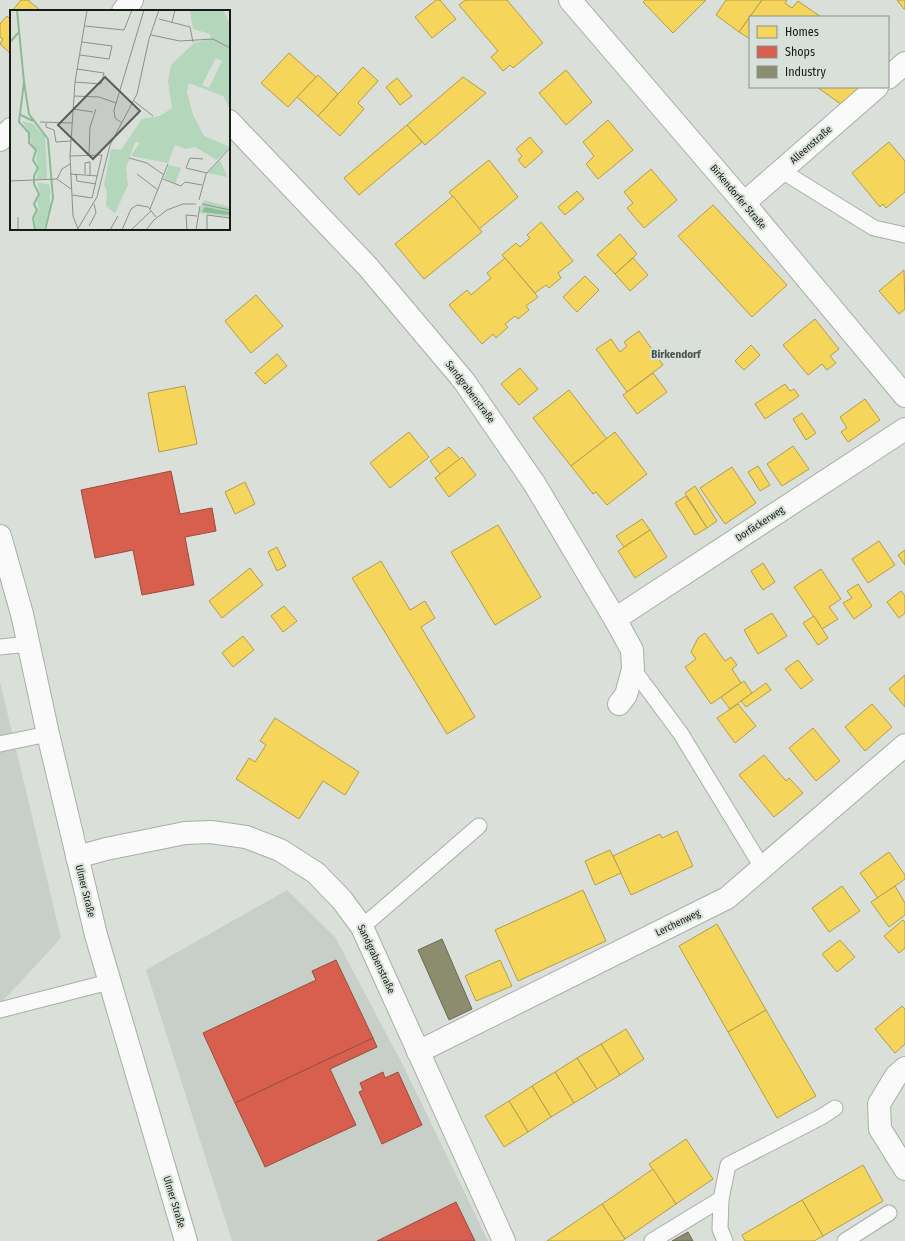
<svg xmlns="http://www.w3.org/2000/svg" width="905" height="1241" font-family="'Fira Sans Condensed',sans-serif">
  <style>
    .built { fill: #c7d0c8 }
    .homes { fill: #f6d55c; stroke: #b39d48 }
    .shops { fill: #d6604d; stroke: #9d4b3d }
    .industry { fill: #8c8c6e; stroke: #696a54 }
    .lines { fill: none; stroke-linecap: round; stroke-linejoin: round }
    .service-casing { stroke: #aaaeaa; stroke-width: 17 }
    .minor-casing { stroke: #aaaeaa; stroke-width: 24 }
    .tertiary-casing { stroke: #aaaeaa; stroke-width: 24 }
    .secondary-casing { stroke: #aaaeaa; stroke-width: 24 }
    .service { stroke: #f9faf9; stroke-width: 15 }
    .minor { stroke: #f9faf9; stroke-width: 22 }
    .tertiary { stroke: #f9faf9; stroke-width: 22 }
    .secondary { stroke: #f9faf9; stroke-width: 22 }
    .labels { text-anchor: middle; dominant-baseline: central; stroke-width: 4; stroke-linejoin: round; paint-order: stroke }
    .street-label { font-size: 10px; fill: #171b18; stroke: #d8e1d9 }
    .neighbourhood-label { font-size: 11px; font-weight: bold; fill: #4c544e; stroke: #d8e1d9 }
    .inset-river { fill: none; stroke: #8cbb96; stroke-width: 2 }
    .inset-road { fill: none; stroke: #8c918c; stroke-width: 1 }
    .view { fill: #5b605c; fill-opacity: 0.15; stroke: #5b605c; stroke-width: 2 }
    .inset-edge { fill: none; stroke: #171b18; stroke-width: 2 }
  </style>
  <rect width="100%" height="100%" fill="#dadfda"/>
  <g class="built">
    <polygon points="0,682 61,938 0,1004"/>
    <polygon points="287,890 335,937 405,1069 488,1241 232,1241 146,970"/>
  </g>
  <g class="homes">
    <polygon points="21,0 28,0 41,11 12,11"/>
    <polygon points="436,0 440,0 456,19 432,38 415,17"/>
    <polygon points="465,0 507,0 543,43 513,68 510,65 503,71 491,57 498,51 459,5"/>
    <polygon points="645,0 706,0 673,33 643,2"/>
    <polygon points="726,0 762,0 739,32 716,15"/>
    <polygon points="762,0 787,0 785,3 792,8 798,1 821,17 750,17 750,39 739,32"/>
    <polygon points="897,0 905,0 905,9 904,9"/>
    <polygon points="7,16 11,20 11,54 0,44 3,39 0,37 0,24"/>
    <polygon points="289,53 316,77 288,107 261,83"/>
    <polygon points="363,67 378,81 358,103 364,109 340,136 318,116"/>
    <polygon points="566,70 592,102 566,125 539,93"/>
    <polygon points="318,75 338,94 318,116 297,97"/>
    <polygon points="463,77 486,93 425,145 407,125"/>
    <polygon points="397,78 412,96 400,105 386,87"/>
    <polygon points="817,87 859,87 845,107"/>
    <polygon points="608,120 633,150 598,179 586,164 594,156 583,142"/>
    <polygon points="407,125 422,142 359,195 344,178"/>
    <polygon points="530,137 543,152 525,168 518,160 522,156 516,149"/>
    <polygon points="889,142 905,161 905,192 886,208 883,204 880,207 852,173"/>
    <polygon points="489,160 518,197 479,229 449,192"/>
    <polygon points="651,169 677,200 644,228 627,208 633,203 624,192"/>
    <polygon points="577,191 584,199 565,215 558,207"/>
    <polygon points="453,196 482,232 424,279 395,244"/>
    <polygon points="713,205 787,285 752,317 678,236"/>
    <polygon points="541,222 573,261 558,273 561,278 549,288 546,285 535,293 502,255 516,243 520,247 530,238 527,235"/>
    <polygon points="620,234 637,254 615,274 597,255"/>
    <polygon points="505,258 538,297 526,306 529,310 518,319 515,316 505,324 508,327 496,338 493,334 482,344 449,305 467,290 471,295 491,278 487,273"/>
    <polygon points="633,258 648,275 630,291 615,274"/>
    <polygon points="904,270 905,309 899,314 879,291"/>
    <polygon points="585,276 599,290 577,312 563,297"/>
    <polygon points="256,295 283,326 251,353 225,321"/>
    <polygon points="815,319 839,349 830,356 836,363 827,370 822,364 808,375 783,345"/>
    <polygon points="639,331 663,365 627,392 596,349 611,339 620,352 627,346 624,342"/>
    <polygon points="751,345 760,355 744,370 735,361"/>
    <polygon points="277,354 287,366 265,384 255,373"/>
    <polygon points="520,368 538,389 519,405 501,384"/>
    <polygon points="653,373 667,392 637,414 623,395"/>
    <polygon points="785,384 790,391 794,389 799,396 765,419 755,404"/>
    <polygon points="185,386 197,444 159,452 148,393"/>
    <polygon points="569,390 607,439 571,466 533,418"/>
    <polygon points="865,399 880,420 848,442 841,432 847,428 840,417"/>
    <polygon points="802,413 816,433 806,440 793,419"/>
    <polygon points="409,432 429,457 390,488 370,463"/>
    <polygon points="615,432 647,474 607,505 596,492 593,494 571,466"/>
    <polygon points="793,446 809,469 782,486 767,464"/>
    <polygon points="449,447 460,459 440,474 430,461"/>
    <polygon points="462,457 476,475 449,497 435,478"/>
    <polygon points="758,466 770,485 760,491 748,472"/>
    <polygon points="732,467 756,503 725,524 700,488"/>
    <polygon points="245,482 255,504 235,514 225,492"/>
    <polygon points="695,486 717,521 707,528 685,493"/>
    <polygon points="686,496 707,528 695,535 675,503"/>
    <polygon points="642,519 650,530 624,547 616,536"/>
    <polygon points="498,525 541,597 495,625 451,552"/>
    <polygon points="650,530 667,557 635,578 618,551"/>
    <polygon points="879,541 895,565 868,583 852,559"/>
    <polygon points="277,547 286,566 277,571 268,552"/>
    <polygon points="905,550 905,565 898,555"/>
    <polygon points="381,561 410,610 425,601 435,618 421,627 475,717 447,734 352,578"/>
    <polygon points="763,563 775,582 763,590 751,571"/>
    <polygon points="250,568 263,585 222,618 209,601"/>
    <polygon points="821,569 841,599 829,607 838,619 822,629 794,587"/>
    <polygon points="858,584 872,606 854,619 843,603 852,598 847,591"/>
    <polygon points="901,591 905,596 905,613 899,618 887,602"/>
    <polygon points="284,606 297,621 283,632 271,616"/>
    <polygon points="772,613 787,636 758,654 744,630"/>
    <polygon points="814,616 828,638 818,645 803,623"/>
    <polygon points="705,633 725,661 731,657 737,665 732,669 741,683 711,704 685,667 696,659 691,652 698,638"/>
    <polygon points="243,636 254,650 233,667 222,653"/>
    <polygon points="798,660 813,680 801,689 785,669"/>
    <polygon points="905,675 905,707 889,689"/>
    <polygon points="744,681 752,693 730,709 721,697"/>
    <polygon points="766,683 771,690 746,707 741,701"/>
    <polygon points="738,704 756,726 735,743 717,718"/>
    <polygon points="872,704 892,727 865,751 845,727"/>
    <polygon points="275,718 359,772 345,795 323,781 299,819 236,779 249,758 255,762 266,745 260,741"/>
    <polygon points="813,728 840,761 816,781 789,748"/>
    <polygon points="764,755 786,781 789,778 803,793 774,817 739,775"/>
    <polygon points="677,831 693,866 631,895 613,856 660,834 662,838"/>
    <polygon points="610,850 621,873 595,885 585,861"/>
    <polygon points="889,852 905,875 905,879 878,898 860,873"/>
    <polygon points="842,886 860,911 829,932 812,908"/>
    <polygon points="895,886 905,903 905,915 889,927 871,902"/>
    <polygon points="583,890 606,941 518,981 495,930"/>
    <polygon points="903,920 905,922 905,948 899,953 884,936"/>
    <polygon points="717,924 766,1010 728,1032 679,946"/>
    <polygon points="840,940 855,957 837,972 822,954"/>
    <polygon points="500,960 512,986 476,1001 465,976"/>
    <polygon points="902,1006 905,1009 905,1044 895,1053 875,1029"/>
    <polygon points="766,1010 816,1096 777,1118 728,1032"/>
    <polygon points="626,1029 644,1059 620,1075 601,1044"/>
    <polygon points="601,1044 620,1075 597,1089 577,1058"/>
    <polygon points="577,1058 597,1089 574,1103 555,1072"/>
    <polygon points="555,1072 574,1103 551,1117 532,1086"/>
    <polygon points="532,1086 551,1117 528,1132 509,1101"/>
    <polygon points="509,1101 528,1132 504,1147 485,1116"/>
    <polygon points="686,1139 713,1179 676,1204 649,1164"/>
    <polygon points="863,1165 883,1201 823,1236 802,1200"/>
    <polygon points="653,1169 676,1204 625,1239 602,1204"/>
    <polygon points="802,1200 823,1236 814,1241 745,1241 742,1235"/>
    <polygon points="602,1204 625,1239 622,1241 547,1241"/>
  </g>
  <g class="shops">
    <polygon points="171,471 180,514 212,508 216,531 185,537 194,585 142,595 133,550 95,558 81,490"/>
    <polygon points="336,960 373,1038 235,1103 203,1033 316,980 312,971"/>
    <polygon points="373,1038 377,1047 330,1069 356,1125 265,1167 235,1103"/>
    <polygon points="383,1072 385,1078 398,1072 422,1125 382,1144 359,1092 363,1090 360,1083"/>
    <polygon points="456,1202 475,1241 377,1241"/>
  </g>
  <g class="industry">
    <polygon points="442,939 472,1009 449,1020 418,950"/>
    <polygon points="688,1232 693,1241 672,1241"/>
  </g>
  <g class="lines">
    <g class="service-casing">
      <g id="service">
        <polyline points="782,171 874,228 905,235"/>
        <polyline points="0,647 29,644"/>
        <polyline points="633,669 681,734 762,867"/>
        <polyline points="0,744 48,734"/>
        <polyline points="362,927 479,826"/>
        <polyline points="0,1010 109,982"/>
        <polyline points="652,1241 721,1199"/>
        <polyline points="725,1241 720,1229 721,1199 728,1165 823,1116 835,1108"/>
        <polyline points="845,1241 889,1213"/>
      </g>
    </g>
    <g class="minor-casing">
      <g id="minor">
        <polyline points="123,11 132,0"/>
        <polyline points="888,78 905,63"/>
        <polyline points="229,121 368,267 464,381 534,483 615,619 632,650 633,669 626,695 619,704"/>
        <polyline points="0,140 11,129"/>
        <polyline points="744,203 877,87"/>
        <polyline points="615,619 905,429"/>
        <polyline points="77,857 106,849 185,833 211,832 246,837 280,850 316,873 342,900 362,927 504,1241"/>
        <polyline points="418,1052 727,898 905,745"/>
        <polyline points="905,1068 896,1076 879,1104 880,1129 905,1169"/>
      </g>
    </g>
    <g class="tertiary-casing">
      <polyline id="tertiary" points="570,0 744,203 905,396"/>
    </g>
    <g class="secondary-casing">
      <polyline id="secondary" points="0,536 22,614 48,734 96,935 186,1241"/>
    </g>
    <use href="#service" class="service"/>
    <use href="#minor" class="minor"/>
    <use href="#tertiary" class="tertiary"/>
    <use href="#secondary" class="secondary"/>
  </g>
  <g class="labels">
    <g class="street-label">
      <text transform="translate(811 145) rotate(-41)">Alleenstraße</text>
      <text transform="translate(738 197) rotate(50)">Birkendorfer Straße</text>
      <text transform="translate(470 392) rotate(53)">Sandgrabenstraße</text>
      <text transform="translate(760 524) rotate(-33)">Dorfäckerweg</text>
      <text transform="translate(85 891) rotate(76)">Ulmer Straße</text>
      <text transform="translate(678 923) rotate(-26)">Lerchenweg</text>
      <text transform="translate(376 959) rotate(65)">Sandgrabenstraße</text>
      <text transform="translate(174 1202) rotate(73)">Ulmer Straße</text>
    </g>
    <g class="neighbourhood-label">
      <text x="676" y="354">Birkendorf</text>
    </g>
  </g>
  <g transform="translate(10 10)">
    <rect width="220" height="220" fill="#dadfda"/>
    <path d="M180,0H213L220,14V99L213,86L179,73L177,82L183,105L194,126L220,137L207,150L185,137L176,139L165,135L158,153L121,146L130,132H125L116,158L118,175L105,203L96,196L97,181L94,174L101,139L111,140L132,109L150,106L162,98L158,71L161,55L184,33L201,29L200,24L183,19ZM206,48L212,51L199,78L192,75ZM12,111L23,114L35,126L37,169H26L29,158L26,149L27,140L21,133L20,123ZM210,150L216,164L217,167L198,163ZM159,155L171,158L165,174L154,168ZM27,173L39,174L40,178V197L33,220H26L25,207L29,200L27,191L30,183ZM194,190L220,197V207L189,203Z" fill="#b4d6ba" fill-rule="evenodd"/>
    <path d="M195,197L220,202V205L192,202Z" fill="#8cbb96"/>
    <path class="inset-river" d="M7,0L14,72L9,112L19,123V133L26,140L23,150L28,158L24,166V174L29,184L24,194L27,200L23,208L25,220M0,32L9,22M14,72L19,104L38,129L43,188L35,220M9,104L23,111"/>
    <path class="inset-road" d="M149,9L180,17L183,32M162,12L165,0M75,16L114,20L122,0M141,25L170,31L203,29L220,38M70,45L99,49L102,36L72,32M65,72L91,74L94,63L67,59M64,86L89,87L106,93M124,91L143,106M63,99L83,102M30,112L62,113M36,113V117L44,120L46,132L61,131M112,113L105,108L104,100L134,0M79,144L80,117L86,99M60,146L92,145L82,188L62,185M119,148L137,153L154,165M193,149L180,148L176,158L197,163M60,164L88,166M66,164L67,171L86,174M75,164V153L80,152V165M127,164L148,180M47,169L52,159L60,154M47,169L61,179M153,169L171,176L175,172L192,175M0,171L47,169M189,190L196,164L220,138M192,194L220,200M140,199L158,154M8,207V220M79,216L86,203L84,194M68,219L63,206L60,146L65,72L77,0M67,220L87,187L100,135L127,84L139,29L149,0M100,220L108,206M112,220L121,199L127,195L138,197L146,207M121,220L141,201M136,220L144,210L157,200L173,194H186M177,220L176,205L187,206M186,220L190,196M197,220V205L220,208"/>
    <path class="view" d="M95,67L130,101L83,149L48,115Z"/>
    <rect width="220" height="220" class="inset-edge"/>
  </g>
  <rect x="749" y="16" width="140" height="72" fill="#d8e1d9" stroke="#8b928c"/>
  <rect x="757" y="26" width="20" height="12" fill="#f6d55c" stroke="#8b928c"/>
  <text x="785" y="36" font-size="12" fill="#171b18">Homes</text>
  <rect x="757" y="46" width="20" height="12" fill="#d6604d" stroke="#8b928c"/>
  <text x="785" y="56" font-size="12" fill="#171b18">Shops</text>
  <rect x="757" y="66" width="20" height="12" fill="#8c8c6e" stroke="#8b928c"/>
  <text x="785" y="76" font-size="12" fill="#171b18">Industry</text>
</svg>
